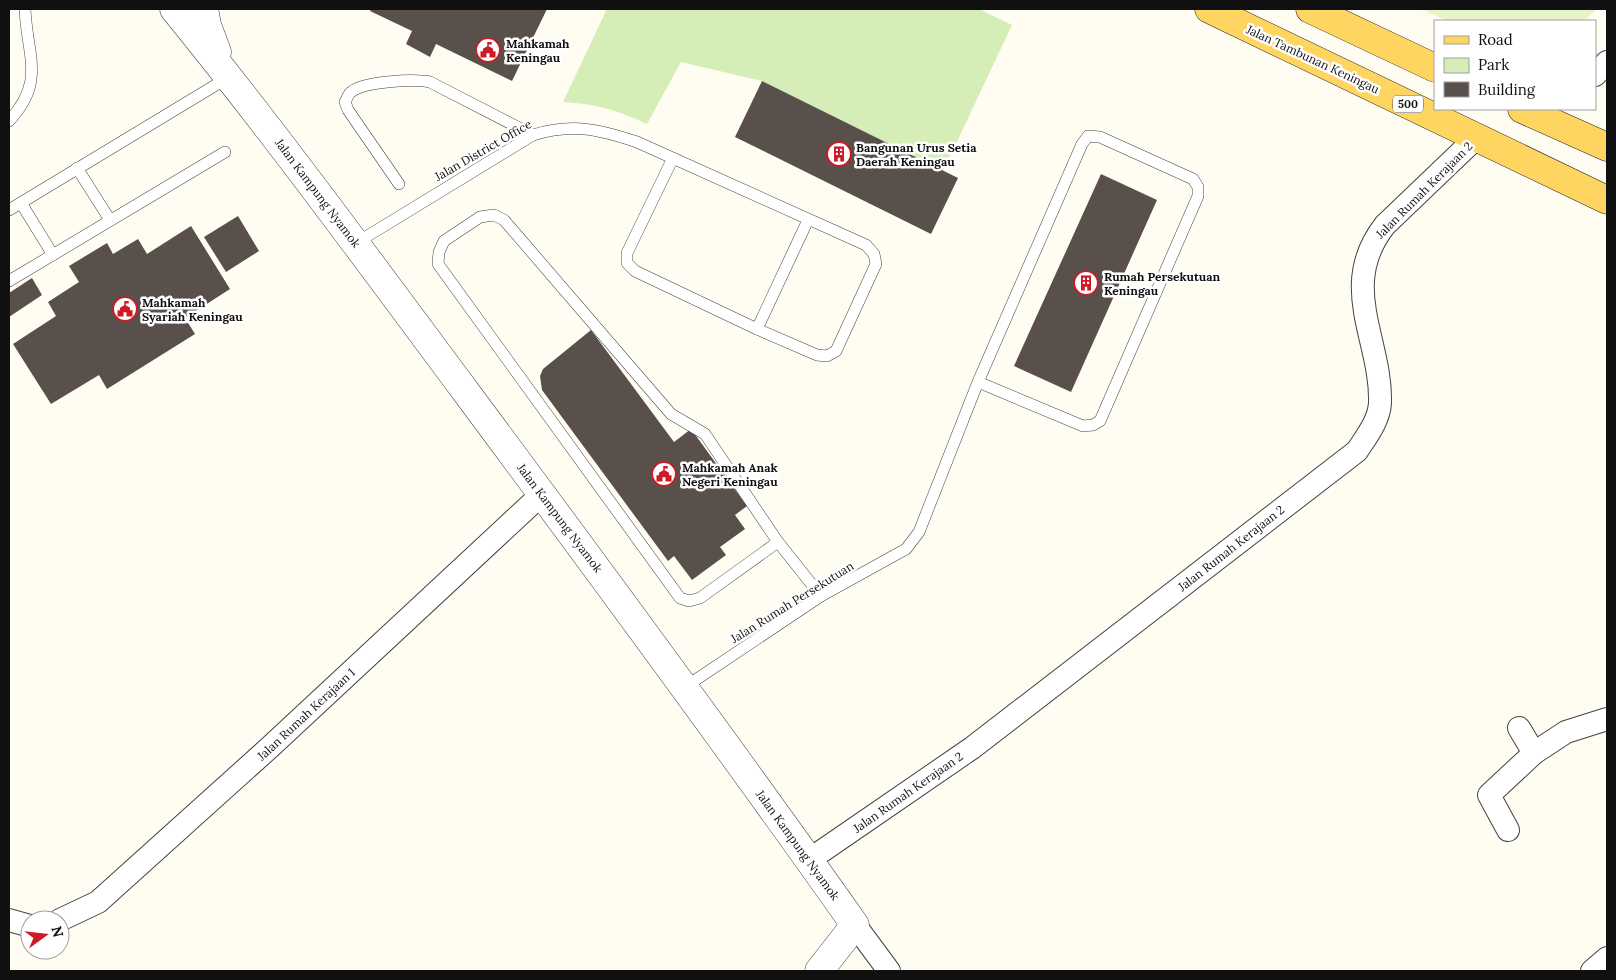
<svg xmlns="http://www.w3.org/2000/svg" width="1616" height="980" font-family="Lora,serif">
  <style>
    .green { fill: #d5eeb7 }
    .pitch { fill: #e7f4ca }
    .building { fill: #59504b }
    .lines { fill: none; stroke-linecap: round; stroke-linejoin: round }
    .service-casing { stroke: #434343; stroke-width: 12 }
    .minor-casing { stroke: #434343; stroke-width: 24 }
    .tertiary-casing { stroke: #434343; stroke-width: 29 }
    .primary-casing { stroke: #212121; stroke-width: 29 }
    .service { stroke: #fff; stroke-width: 11 }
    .minor { stroke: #fff; stroke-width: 22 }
    .tertiary { stroke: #fff; stroke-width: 28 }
    .primary { stroke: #ffd562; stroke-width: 28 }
    .labels { text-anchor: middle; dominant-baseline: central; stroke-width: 5; stroke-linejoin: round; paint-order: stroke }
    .shield { fill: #fff; stroke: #585858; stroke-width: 1 }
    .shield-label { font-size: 11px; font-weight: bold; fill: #101010 }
    .poi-label { font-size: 12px; font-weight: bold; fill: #101010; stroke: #fff; text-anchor: start }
    .street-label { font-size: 12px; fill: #101010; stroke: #fff }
  </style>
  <rect width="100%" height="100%" fill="#fffcf2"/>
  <path class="green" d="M601,9H979L1012,25L943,171L762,81L681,62L647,124C617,110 596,104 563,102L606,11Z"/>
  <polygon class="pitch" points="1421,9 1597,9 1584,21 1447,21"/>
  <g class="building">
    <polygon points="371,9 547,9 512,81 436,44 430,57 406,44 412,31 370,11"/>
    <polygon points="762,81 958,178 931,234 735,137"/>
    <polygon points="1101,174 1157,200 1071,392 1014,366"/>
    <polygon points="238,216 259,251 226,272 204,237"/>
    <polygon points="191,226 230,289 185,318 195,334 107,389 99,375 51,404 13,344 56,316 48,302 79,282 69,266 107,243 113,254 138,239 147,254"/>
    <polygon points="32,278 42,295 9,317 9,293"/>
    <polygon points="591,330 674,442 691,429 747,506 735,515 745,529 720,547 726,555 692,580 674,556 668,561 542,390 540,376 543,369"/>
  </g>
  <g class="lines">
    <g class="service-casing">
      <g id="service">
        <path d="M9,121C46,81 27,57 25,9"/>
        <polyline points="77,168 110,220"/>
        <path d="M399,184L348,110L345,102C347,99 348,94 351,92C365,81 414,79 430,82L533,135"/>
        <polyline points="21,203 53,255"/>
        <polyline points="9,210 229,77"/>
        <path d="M356,243L533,135C572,123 598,129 637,142L866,245L874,254L876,264L836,351L827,356L817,355L757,329L635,271L627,263V253L673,158"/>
        <polyline points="9,281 225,152"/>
        <polyline points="757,329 808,220"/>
        <polyline points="778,542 700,598 689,601 680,598 438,264 439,252 444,241 480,217 494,215 504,220 671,414 705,434 778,542 821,596"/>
        <polyline points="685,687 821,596 906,549 919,532 978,382 1082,144 1088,136 1100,137 1193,179 1198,187 1198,196 1100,421 1093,425 1083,426 978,382"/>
      </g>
    </g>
    <g class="minor-casing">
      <g id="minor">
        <polyline points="1595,75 1607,62"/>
        <polyline points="1519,728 1534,753 1566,732 1607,719"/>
        <polyline points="1508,830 1489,795 1534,753"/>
        <path d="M809,860L972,748L1357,451C1366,437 1379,421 1380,403C1382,340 1337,286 1385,225L1477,137"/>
        <polyline points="9,920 30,926"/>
        <polyline points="60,920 98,902 269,748 542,494"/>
        <polyline points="855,925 889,971"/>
        <polyline points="1592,971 1607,958"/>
      </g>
    </g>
    <g class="tertiary-casing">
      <g id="tertiary">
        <path d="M174,9C275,133 370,263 466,392C597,568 728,745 855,925L819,971"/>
        <polyline points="204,9 207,25 217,52"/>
      </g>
    </g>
    <g class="primary-casing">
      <g id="primary">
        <polyline points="1209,9 1607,200"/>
        <polyline points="1310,9 1435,68"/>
        <polyline points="1522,109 1607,147"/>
      </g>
    </g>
    <use href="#service" class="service"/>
    <use href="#minor" class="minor"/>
    <use href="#tertiary" class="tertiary"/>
    <use href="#primary" class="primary"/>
  </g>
  <defs>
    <g id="civic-ring" transform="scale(1.25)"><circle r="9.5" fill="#fff" stroke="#ce1926" stroke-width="1.5"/><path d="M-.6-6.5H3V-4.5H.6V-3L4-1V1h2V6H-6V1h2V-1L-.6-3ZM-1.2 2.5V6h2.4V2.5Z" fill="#ce1926"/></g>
    <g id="building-ring" transform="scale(1.25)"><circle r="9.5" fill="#fff" stroke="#ce1926" stroke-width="1.5"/><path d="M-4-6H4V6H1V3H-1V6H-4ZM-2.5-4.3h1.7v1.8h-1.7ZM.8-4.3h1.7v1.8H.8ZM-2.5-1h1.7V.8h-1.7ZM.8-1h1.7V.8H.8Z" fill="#ce1926"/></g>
  </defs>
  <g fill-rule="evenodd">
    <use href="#civic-ring" x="488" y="50"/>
    <use href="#building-ring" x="839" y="154"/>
    <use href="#building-ring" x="1086" y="283"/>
    <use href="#civic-ring" x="125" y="309"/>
    <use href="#civic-ring" x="664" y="474"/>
  </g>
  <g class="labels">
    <rect class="shield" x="1393" y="95.5" width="30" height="17" rx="4"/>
    <g class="shield-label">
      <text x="1408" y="104">500</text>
    </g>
    <g class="poi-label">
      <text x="506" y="43">Mahkamah<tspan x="506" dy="14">Keningau</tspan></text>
      <text x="856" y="147">Bangunan Urus Setia<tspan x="856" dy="14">Daerah Keningau</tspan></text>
      <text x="1104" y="276">Rumah Persekutuan<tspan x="1104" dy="14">Keningau</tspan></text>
      <text x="142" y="302">Mahkamah<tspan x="142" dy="14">Syariah Keningau</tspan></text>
      <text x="682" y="467">Mahkamah Anak<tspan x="682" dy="14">Negeri Keningau</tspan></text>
    </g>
    <g class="street-label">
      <text transform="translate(1313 59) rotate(25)">Jalan Tambunan Keningau</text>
      <text transform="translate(483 150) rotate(-30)">Jalan District Office</text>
      <text transform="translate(1424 190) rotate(-45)">Jalan Rumah Kerajaan 2</text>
      <text transform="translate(318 193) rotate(53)">Jalan Kampung Nyamok</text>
      <text transform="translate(560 518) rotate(53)">Jalan Kampung Nyamok</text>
      <text transform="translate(1231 548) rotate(-38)">Jalan Rumah Kerajaan 2</text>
      <text transform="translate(792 602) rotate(-32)">Jalan Rumah Persekutuan</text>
      <text transform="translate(306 714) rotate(-43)">Jalan Rumah Kerajaan 1</text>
      <text transform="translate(908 792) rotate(-35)">Jalan Rumah Kerajaan 2</text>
      <text transform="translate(798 845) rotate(54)">Jalan Kampung Nyamok</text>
    </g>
  </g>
  <rect width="1616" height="980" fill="none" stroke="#101010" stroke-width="20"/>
  <rect x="1434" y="20" width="162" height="90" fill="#ffffff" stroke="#9f9f9f"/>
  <rect x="1444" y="36" width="25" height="8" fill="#ffd562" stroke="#9f9f9f"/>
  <text x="1478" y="45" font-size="15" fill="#101010">Road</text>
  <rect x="1444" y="58" width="25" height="15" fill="#d5eeb7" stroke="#9f9f9f"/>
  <text x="1478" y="70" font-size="15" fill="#101010">Park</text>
  <rect x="1444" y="82" width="25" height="15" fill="#59504b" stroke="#9f9f9f"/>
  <text x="1478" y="95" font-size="15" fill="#101010">Building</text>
  <g transform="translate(45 935) rotate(75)"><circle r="24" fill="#ffffff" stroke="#9f9f9f"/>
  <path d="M0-4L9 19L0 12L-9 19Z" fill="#ce1926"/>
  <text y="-8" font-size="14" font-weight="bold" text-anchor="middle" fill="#101010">N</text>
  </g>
</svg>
